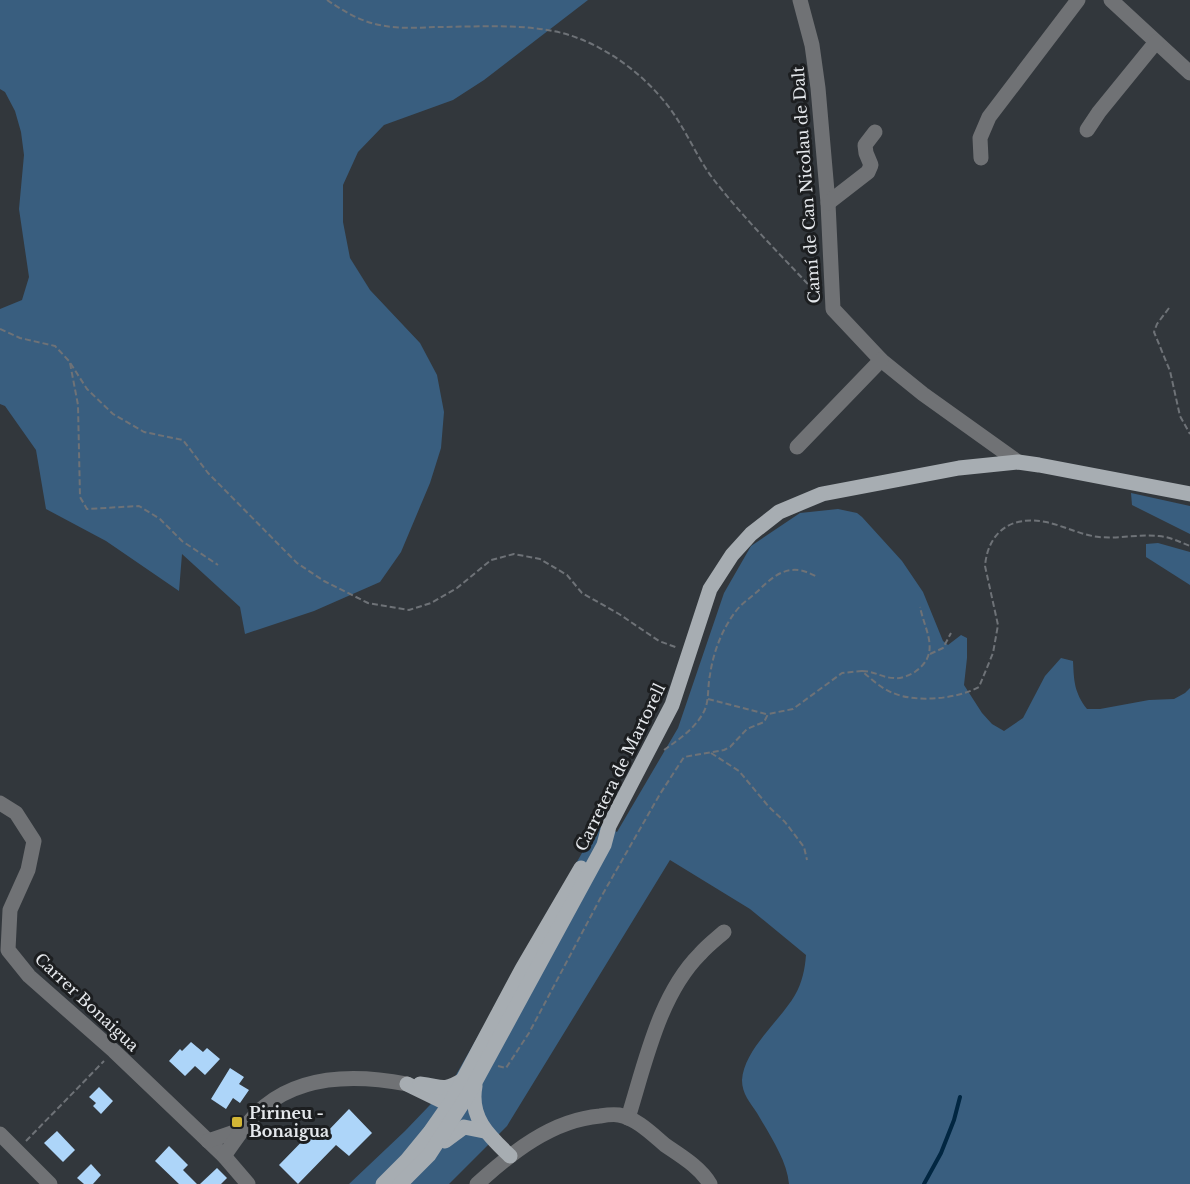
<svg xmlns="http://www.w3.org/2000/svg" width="1190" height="1184" font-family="'Libre Baskerville',serif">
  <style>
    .green { fill: #395e7f }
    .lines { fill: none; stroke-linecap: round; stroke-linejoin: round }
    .stream { stroke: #012641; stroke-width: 4 }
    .building { fill: #add5f9 }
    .path { stroke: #6e7277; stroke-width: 2; stroke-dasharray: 6 3; stroke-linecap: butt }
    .minor { stroke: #707275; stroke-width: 15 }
    .major { stroke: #a7adb2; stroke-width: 15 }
    .poi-dot { fill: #d3b635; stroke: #1c1e20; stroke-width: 2 }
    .labels { text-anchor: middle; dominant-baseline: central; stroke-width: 6; stroke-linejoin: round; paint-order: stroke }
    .street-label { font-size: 16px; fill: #e5e8ec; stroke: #1c1e20 }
    .poi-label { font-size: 16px; font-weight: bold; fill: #e5e8ec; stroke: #1c1e20; text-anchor: start }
  </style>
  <rect width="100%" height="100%" fill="#32373c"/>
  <g class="green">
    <polygon points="0,0 588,0 484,80 453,100 384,125 358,152 343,185 343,222 350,258 370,290 420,343 437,375 444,412 441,448 430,483 401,552 380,582 314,611 245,634 240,607 182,554 179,591 106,541 46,509 36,450 5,406 0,404 0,309 22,300 29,277 19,209 24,155 21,132 15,111 5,92 0,89"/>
    <polygon points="1131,493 1190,506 1190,534 1132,505"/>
    <path d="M838,509L857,513L862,517L902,561L923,592L943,641L948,645L961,635L967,638V658L964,685L982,713L992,724L1004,731L1023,718L1045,676L1061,658L1073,661C1074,681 1074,692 1087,709H1100L1149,700L1174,699L1185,693L1190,688V1184H789C787,1160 769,1134 757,1113C750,1102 742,1094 742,1080C744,1049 780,1021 795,995C802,983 805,969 806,955L750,909L670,860L507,1126L449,1184H349L405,1131L452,1082L599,823L617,832L678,728L724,593L751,546L800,513Z"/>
    <polygon points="1158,543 1190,552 1190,585 1146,557 1146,544"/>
  </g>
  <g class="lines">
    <polyline class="stream" points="924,1184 941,1153 954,1120 960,1097"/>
  </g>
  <g class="building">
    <polygon points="191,1042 203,1052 207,1048 220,1059 205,1075 195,1066 185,1076 169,1061 180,1049 182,1051"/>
    <polygon points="230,1068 244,1077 239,1084 249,1090 240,1103 233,1098 226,1109 211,1099"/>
    <polygon points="99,1087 113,1101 101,1114 93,1106 96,1103 89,1097"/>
    <polygon points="349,1109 372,1133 349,1156 336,1145 298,1184 279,1165 317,1126 325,1134"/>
    <polygon points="57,1131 75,1150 63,1162 44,1143"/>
    <polygon points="169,1146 188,1165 183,1170 197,1184 179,1184 155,1161"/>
    <polygon points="91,1164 101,1175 93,1184 84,1184 77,1178"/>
    <polygon points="217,1168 227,1178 221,1184 200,1184"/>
  </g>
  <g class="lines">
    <g class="path">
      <path d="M327,0C342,10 358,20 375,24C395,29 415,28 434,27C476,27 521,23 562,33C608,45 654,81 679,122C691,141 700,162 714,180C746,221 783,257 818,295"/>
      <polyline points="1169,308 1157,324 1154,332 1170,371 1180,416 1190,434"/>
      <polyline points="0,329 20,338 55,346 69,361 87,389 113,414 144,432 183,440 208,473 297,563 324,581 368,603 409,610 431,603 457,588 491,560 514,554 540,559 567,575 582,593 619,614 659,641 678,648"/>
      <polyline points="70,363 78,405 80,497 87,509 139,506 160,519 182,541 218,565"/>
      <polyline points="930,654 943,648 951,633"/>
      <path d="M862,671C874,671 883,678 894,678C901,679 911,675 916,671C941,653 925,631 920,607"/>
      <polyline points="708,699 766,714"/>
      <path d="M664,750C678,740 693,730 702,715C710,703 707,689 710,675C713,653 722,629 736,611C743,602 752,597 760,589C778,571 793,563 817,577"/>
      <polyline points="711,753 739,771 769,807 785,822 804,847 807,860"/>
      <path d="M498,1066L506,1068L529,1033L601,897L660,794L684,757L724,750L730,747L747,729L764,722L768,714L793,709L842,673L862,671C871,679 882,689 893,693C916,703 957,699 979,687L993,653L998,625L985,566C988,532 1011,515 1046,522C1064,526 1081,535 1099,537C1119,539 1139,534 1159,536C1170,537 1180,542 1190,546"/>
      <polyline points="26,1141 104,1061"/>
    </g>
    <g class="minor">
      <polyline points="800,0 812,45 818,88 828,203 833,309 881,360 923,394 1018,462"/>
      <polyline points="1111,0 1190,73"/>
      <polyline points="1087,130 1099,112 1156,42"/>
      <polyline points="981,158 980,138 989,117 1078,0"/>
      <polyline points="828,203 868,172 871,165 866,153 865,145 875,132"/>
      <polyline points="797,447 881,360"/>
      <polyline points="0,803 16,813 34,841 28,870 10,910 8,950 29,976 114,1051 224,1156 248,1184"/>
      <path d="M628,1118C645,1064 659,995 700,954C707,946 716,939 724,932"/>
      <polyline points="0,1134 50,1184"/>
      <polyline points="208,1141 243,1129"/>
      <path d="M224,1156C236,1139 248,1120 265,1106C304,1074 360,1075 407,1084"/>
      <path d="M477,1184C511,1153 552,1120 600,1116C606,1115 613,1114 619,1115C636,1118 652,1134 665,1145C681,1156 700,1167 710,1184"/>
    </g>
    <g class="major">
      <polyline points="407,1084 444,1102 458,1098"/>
      <path d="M420,1084C442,1086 441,1093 463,1080"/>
      <path d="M475,1086C469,1118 489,1136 510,1156"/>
      <polyline points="445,1141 464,1127 484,1131"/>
      <polyline points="383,1184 407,1160 430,1132 451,1102 522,969 581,868"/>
      <polyline points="400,1184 429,1155 468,1095 604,845 609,826 672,705 710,589 732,555 751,534 779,512 822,494 959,468 1018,462 1039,465 1190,494"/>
    </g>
  </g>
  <rect class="poi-dot" x="231" y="1116" width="12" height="12" rx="3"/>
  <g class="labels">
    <g class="street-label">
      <text transform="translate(806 185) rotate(-94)">Camí de Can Nicolau de Dalt</text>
      <text transform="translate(620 767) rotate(-64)">Carretera de Martorell</text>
      <text transform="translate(87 1002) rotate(43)">Carrer Bonaigua</text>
    </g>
    <g class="poi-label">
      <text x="249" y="1113">Pirineu -<tspan x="249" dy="18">Bonaigua</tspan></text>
    </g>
  </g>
</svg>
